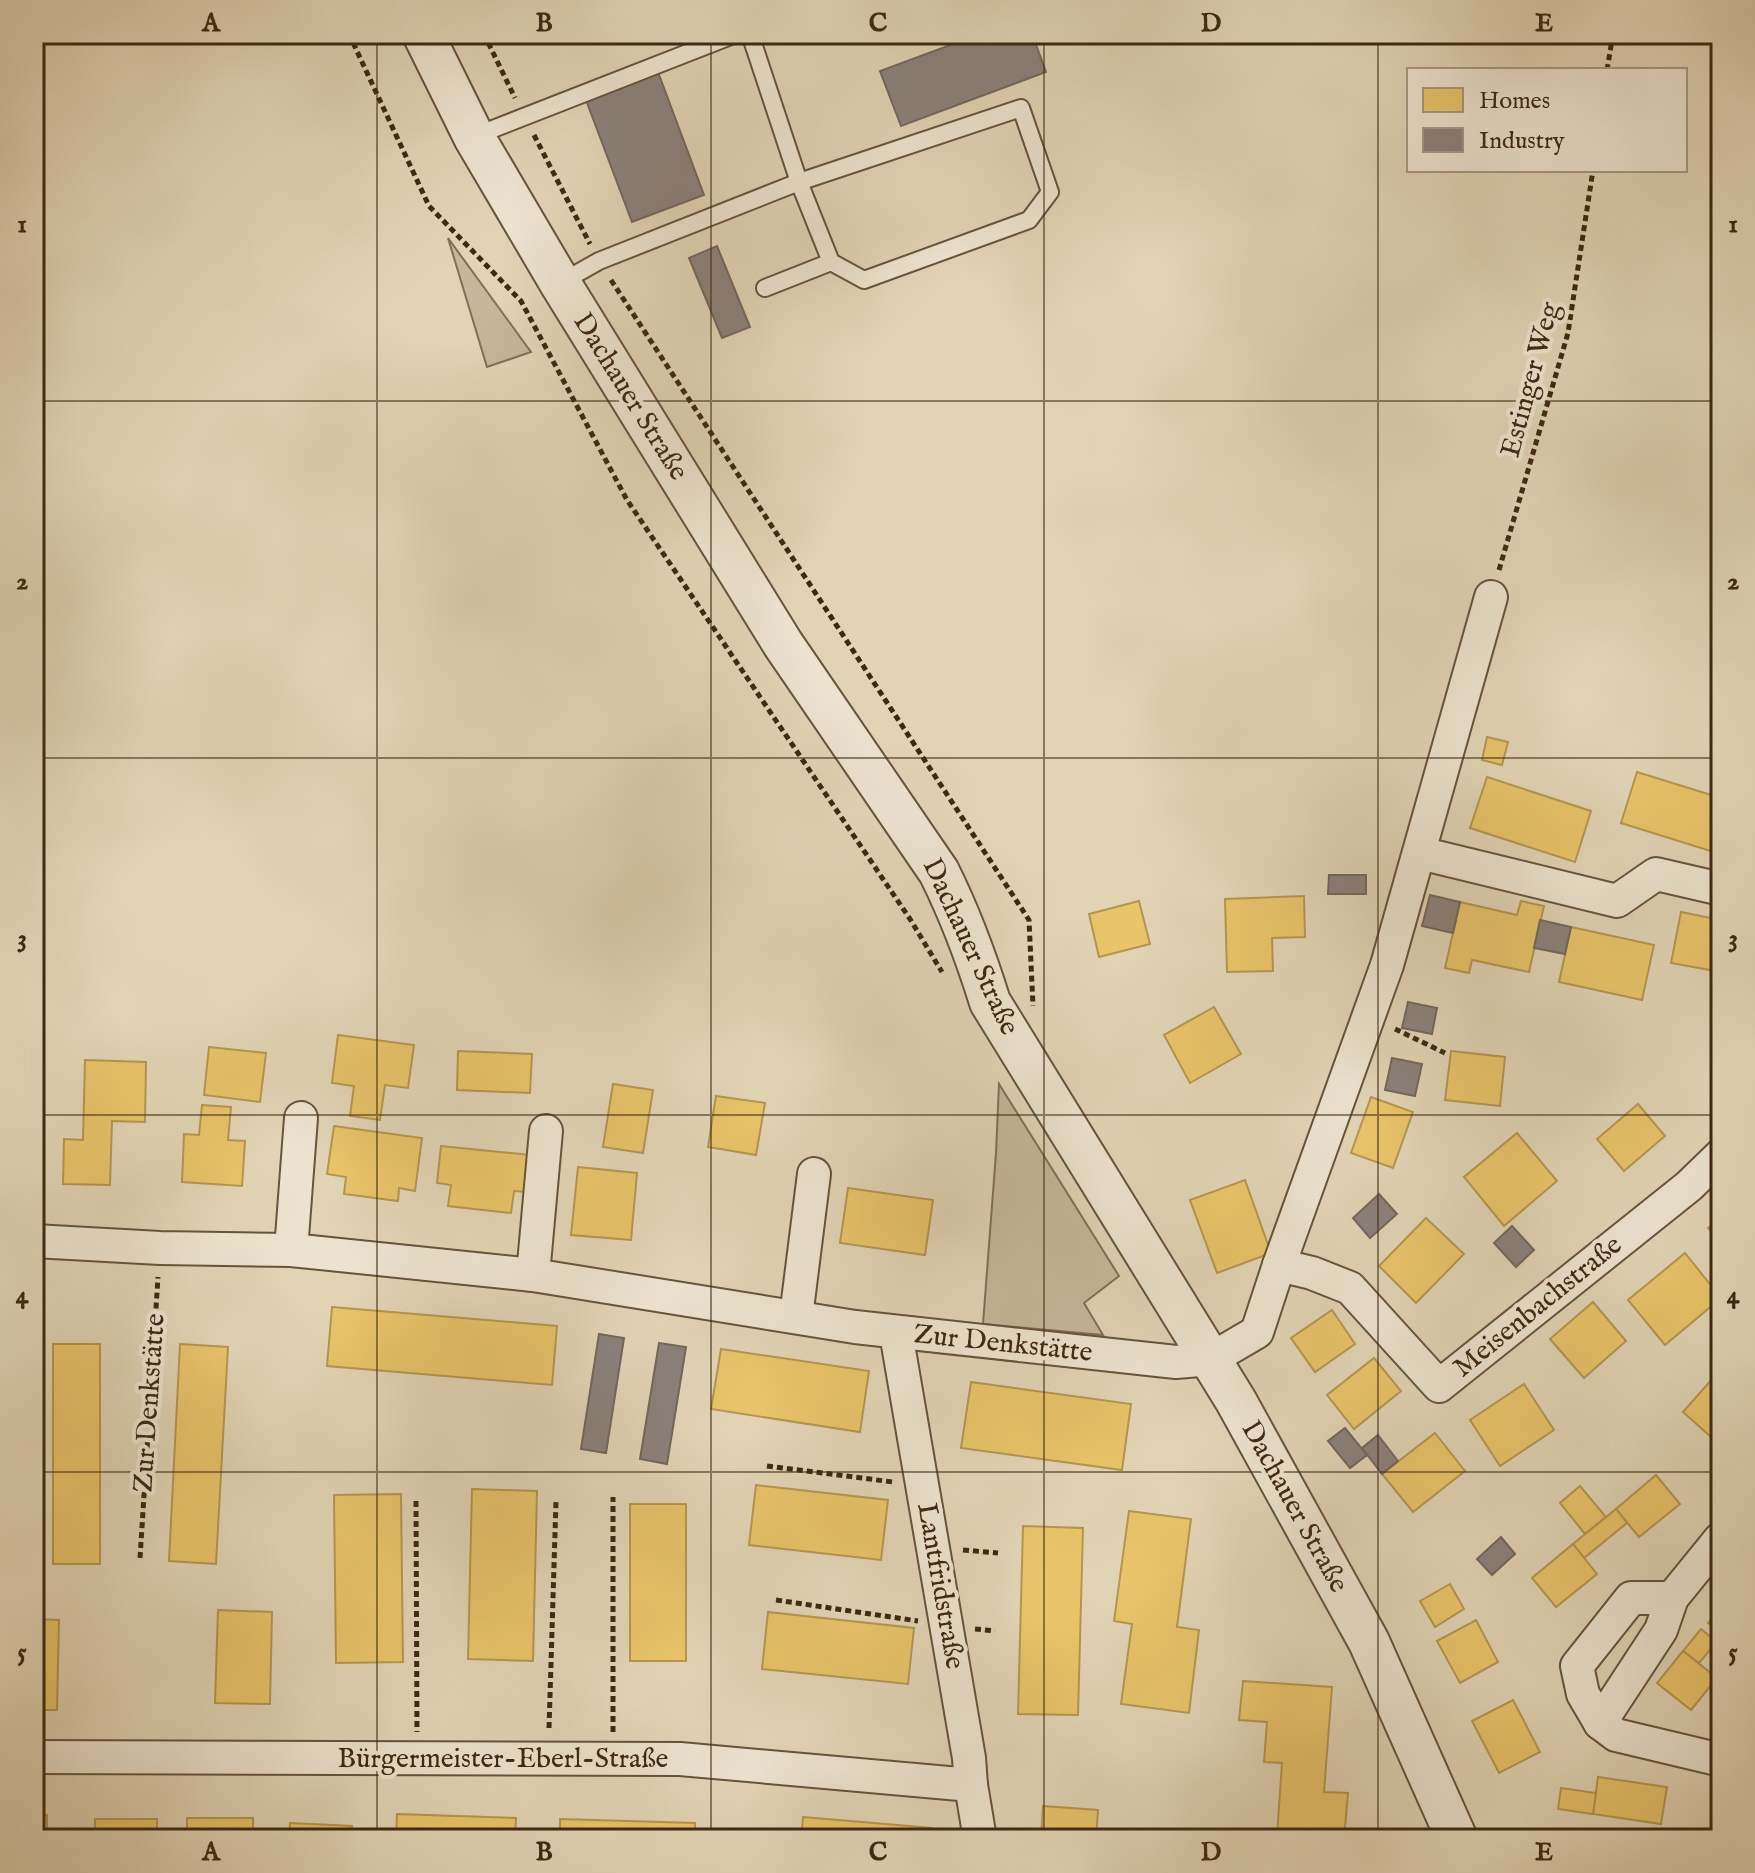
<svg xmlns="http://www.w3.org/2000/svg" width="1755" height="1873" font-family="'IM FELL English',serif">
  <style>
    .green { fill: #c5b799; stroke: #817056; stroke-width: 2 }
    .homes { fill: #e9c46a; stroke: #b59650; stroke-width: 2 }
    .industry { fill: #8a817c; stroke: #73675c; stroke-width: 2 }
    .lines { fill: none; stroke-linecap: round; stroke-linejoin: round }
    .service-casing { stroke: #66543b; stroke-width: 20 }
    .minor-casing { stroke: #66543b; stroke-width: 36 }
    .tertiary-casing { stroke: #66543b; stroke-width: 44 }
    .path { stroke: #3d2912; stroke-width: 5; stroke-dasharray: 6 4; stroke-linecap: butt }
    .service { stroke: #ece3cf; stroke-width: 16 }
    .minor { stroke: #ece3cf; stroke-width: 32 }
    .tertiary { stroke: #ece3cf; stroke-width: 40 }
    .grid { fill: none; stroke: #3d2912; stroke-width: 2; stroke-opacity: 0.55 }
    .labels { text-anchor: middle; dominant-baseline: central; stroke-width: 8; stroke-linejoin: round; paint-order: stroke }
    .street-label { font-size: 28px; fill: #3d2912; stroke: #ece3cf }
    .neatline { fill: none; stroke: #3d2912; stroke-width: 3 }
    .grid-label { font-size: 26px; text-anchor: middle; font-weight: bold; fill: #3d2912 }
  </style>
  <rect width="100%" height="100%" fill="#e1d4b5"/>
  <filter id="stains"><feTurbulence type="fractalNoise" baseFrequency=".0025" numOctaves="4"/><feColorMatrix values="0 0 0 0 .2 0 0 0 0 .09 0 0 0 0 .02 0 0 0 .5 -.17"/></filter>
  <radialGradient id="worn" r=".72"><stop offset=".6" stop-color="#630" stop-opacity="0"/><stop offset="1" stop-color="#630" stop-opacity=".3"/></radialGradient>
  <g class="green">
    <polygon points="448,238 531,352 487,367"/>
    <polygon points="999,1084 1119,1276 1084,1303 1103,1335 983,1324 996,1153"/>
  </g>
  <g class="homes">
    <polygon points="1487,737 1508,742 1502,765 1482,760"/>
    <polygon points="1637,772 1721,798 1720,854 1621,823"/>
    <polygon points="1487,777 1591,811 1575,862 1470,828"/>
    <polygon points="1304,896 1305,937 1272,938 1273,971 1227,972 1225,899"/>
    <polygon points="1139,901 1150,944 1099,957 1089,914"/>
    <polygon points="1521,901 1544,906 1529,972 1472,960 1469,973 1445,968 1460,902 1517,915"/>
    <polygon points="1681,912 1721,920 1721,972 1671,963"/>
    <polygon points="1571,927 1654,945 1642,1000 1559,982"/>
    <polygon points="1214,1007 1241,1054 1190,1083 1164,1035"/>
    <polygon points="338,1035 414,1045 408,1088 385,1085 380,1120 350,1116 354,1086 332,1083"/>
    <polygon points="209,1047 266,1053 260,1102 204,1095"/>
    <polygon points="458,1051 532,1054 530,1093 457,1090"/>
    <polygon points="1451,1051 1505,1057 1500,1106 1445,1100"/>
    <polygon points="85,1060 146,1062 145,1122 112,1121 110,1185 63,1184 64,1139 83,1140"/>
    <polygon points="613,1084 653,1090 643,1153 603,1147"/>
    <polygon points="716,1096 765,1103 756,1155 708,1147"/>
    <polygon points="1371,1097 1413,1112 1393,1168 1351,1153"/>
    <polygon points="1638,1104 1665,1136 1624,1171 1597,1139"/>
    <polygon points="202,1105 231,1107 228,1140 245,1141 242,1186 182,1182 184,1134 199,1135"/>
    <polygon points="334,1126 422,1138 415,1191 399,1188 398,1201 344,1194 346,1177 327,1174"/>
    <polygon points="1517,1133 1557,1181 1504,1226 1464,1177"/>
    <polygon points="441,1146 531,1155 527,1192 514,1191 511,1213 448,1206 451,1185 437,1183"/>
    <polygon points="578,1167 637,1173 631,1240 571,1235"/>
    <polygon points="1245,1180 1271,1253 1217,1273 1190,1200"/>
    <polygon points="848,1188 933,1200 925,1255 840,1243"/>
    <polygon points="1426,1218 1464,1254 1416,1303 1379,1266"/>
    <polygon points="1721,1218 1721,1245 1708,1228"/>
    <polygon points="1685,1253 1721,1298 1665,1345 1628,1300"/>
    <polygon points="1593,1302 1626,1341 1584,1378 1550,1339"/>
    <polygon points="332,1307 557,1326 552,1385 327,1366"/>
    <polygon points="1332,1310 1355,1344 1315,1372 1291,1338"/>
    <rect x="53" y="1344" width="47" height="220"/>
    <polygon points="180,1344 228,1347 216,1564 169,1561"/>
    <polygon points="721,1349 869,1371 860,1432 711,1409"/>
    <polygon points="1374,1358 1401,1391 1354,1429 1327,1395"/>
    <polygon points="1721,1369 1721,1446 1683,1412"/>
    <polygon points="971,1382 1131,1404 1122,1470 961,1448"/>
    <polygon points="1524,1384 1554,1430 1500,1466 1470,1420"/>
    <polygon points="1435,1433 1465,1471 1413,1512 1382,1474"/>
    <polygon points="1656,1475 1680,1504 1639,1537 1616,1509"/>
    <polygon points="756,1485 888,1500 881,1560 749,1545"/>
    <polygon points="1580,1486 1606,1517 1585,1534 1560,1503"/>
    <polygon points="472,1489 537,1491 533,1661 468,1659"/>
    <polygon points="401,1494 403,1662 336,1663 334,1495"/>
    <rect x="630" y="1504" width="56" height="157"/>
    <polygon points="1616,1509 1627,1523 1584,1558 1573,1544"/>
    <polygon points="1129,1511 1191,1519 1177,1627 1199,1630 1189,1713 1121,1704 1132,1624 1114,1621"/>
    <polygon points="1023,1526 1083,1528 1078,1715 1018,1714"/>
    <polygon points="1573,1544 1597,1574 1556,1607 1532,1578"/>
    <polygon points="1450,1584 1464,1609 1435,1627 1420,1601"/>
    <polygon points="1721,1608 1721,1634 1708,1623"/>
    <polygon points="218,1610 272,1612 270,1704 215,1703"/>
    <polygon points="768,1612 914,1628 908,1684 762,1669"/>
    <polygon points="34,1619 59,1620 57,1710 34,1710"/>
    <polygon points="1476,1620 1498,1662 1460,1683 1437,1641"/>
    <polygon points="1701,1629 1717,1642 1699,1663 1683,1651"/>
    <polygon points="1683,1651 1717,1678 1691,1710 1657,1683"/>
    <polygon points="1243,1681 1332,1687 1324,1792 1348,1793 1344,1839 1291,1839 1291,1837 1277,1836 1282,1763 1264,1762 1267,1722 1239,1720"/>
    <polygon points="1513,1700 1540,1752 1499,1773 1472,1721"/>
    <polygon points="1598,1777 1667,1787 1661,1824 1593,1814"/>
    <polygon points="1561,1788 1596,1793 1593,1814 1558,1809"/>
    <polygon points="1043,1806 1098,1810 1096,1839 1041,1839"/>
    <polygon points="397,1814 516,1818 515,1839 396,1839"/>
    <rect x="34" y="1815" width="13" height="24"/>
    <polygon points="803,1817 932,1828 931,1839 801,1839"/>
    <rect x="187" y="1818" width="66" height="21"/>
    <rect x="95" y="1819" width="62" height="20"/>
    <polygon points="560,1819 695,1823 695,1839 560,1839"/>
    <polygon points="290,1823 352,1826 351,1839 289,1839"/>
  </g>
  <g class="industry">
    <polygon points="980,34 1032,34 1046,72 901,126 880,71"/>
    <polygon points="658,72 704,195 632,222 586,100"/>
    <polygon points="717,246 750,327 722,338 689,258"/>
    <polygon points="1329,875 1366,875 1366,894 1328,894"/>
    <polygon points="1430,895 1460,902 1453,933 1422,926"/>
    <polygon points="1540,920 1571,927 1565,954 1534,948"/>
    <polygon points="1408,1002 1437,1008 1432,1034 1402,1028"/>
    <polygon points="1392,1058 1422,1064 1415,1096 1385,1090"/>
    <polygon points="1379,1194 1397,1214 1370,1238 1353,1218"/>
    <polygon points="1512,1226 1534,1250 1516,1267 1494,1243"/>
    <polygon points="599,1334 624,1338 606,1453 581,1449"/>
    <polygon points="659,1343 686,1347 667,1464 640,1459"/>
    <polygon points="1345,1428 1367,1455 1350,1468 1328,1441"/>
    <polygon points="1378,1435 1398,1461 1382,1474 1362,1448"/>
    <polygon points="1501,1537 1515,1554 1492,1575 1477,1559"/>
  </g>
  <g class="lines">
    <g class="service-casing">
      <g id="service">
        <polyline points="475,136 736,34"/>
        <polyline points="560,283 599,261 799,182 1021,108 1050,192 1029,220 864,280 831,262 799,182 750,34"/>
        <polyline points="765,288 831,262"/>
      </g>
    </g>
    <g class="minor-casing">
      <g id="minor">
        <polyline points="1420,853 1617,901 1656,874 1721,889"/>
        <polyline points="34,1241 160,1248 291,1250 533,1275 855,1327 1176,1362 1211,1359 1257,1332 1279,1265 1387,965 1491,597"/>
        <polyline points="291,1250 301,1118"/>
        <polyline points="1279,1265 1312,1273 1350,1288 1439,1386 1689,1186 1721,1155"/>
        <polyline points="533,1275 546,1131"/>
        <polyline points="796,1317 814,1174"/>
        <polyline points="896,1333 969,1758 971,1785 980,1839"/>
        <polyline points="1672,1598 1631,1598 1577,1666 1583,1694 1600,1723 1616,1735 1721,1760"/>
        <polyline points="1600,1723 1661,1630 1672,1598 1720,1539"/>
        <polyline points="34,1757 680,1759 971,1785"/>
      </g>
    </g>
    <g class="tertiary-casing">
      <path id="tertiary" d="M423,34L474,137L560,283L783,644L939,872C960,914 976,957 990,1002L1236,1401L1369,1642L1457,1839"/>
    </g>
    <g class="path">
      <polyline points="349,34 429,206 521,301 627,500 910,919 942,972"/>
      <polyline points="484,34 515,98"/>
      <polyline points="1607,70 1613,34"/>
      <polyline points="534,135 590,244"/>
      <polyline points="611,280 1029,920 1033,1006"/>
      <polyline points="1499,570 1568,333 1593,170"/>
      <polyline points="1395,1029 1445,1053"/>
      <polyline points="767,1466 893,1482"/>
      <polyline points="416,1501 417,1732"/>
      <polyline points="963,1550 998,1553"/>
      <polyline points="140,1558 158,1277"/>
      <polyline points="776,1600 918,1621"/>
      <polyline points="975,1629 995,1631"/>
      <polyline points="549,1728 556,1501"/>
      <polyline points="613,1732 613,1497"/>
    </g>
    <use href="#service" class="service"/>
    <use href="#minor" class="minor"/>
    <use href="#tertiary" class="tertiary"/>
  </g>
  <path class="grid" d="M377,34V1839M711,34V1839M1044,34V1839M1378,34V1839M34,401H1721M34,758H1721M34,1115H1721M34,1472H1721"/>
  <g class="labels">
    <g class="street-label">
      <text transform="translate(1531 380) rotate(-75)">Estinger Weg</text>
      <text transform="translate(630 397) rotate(58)">Dachauer Straße</text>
      <text transform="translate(970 947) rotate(65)">Dachauer Straße</text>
      <text transform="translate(1538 1307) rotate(-39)">Meisenbachstraße</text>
      <text transform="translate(1003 1344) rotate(6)">Zur Denkstätte</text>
      <text transform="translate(150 1403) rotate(-86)">Zur Denkstätte</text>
      <text transform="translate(1294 1507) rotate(61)">Dachauer Straße</text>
      <text transform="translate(940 1586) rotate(80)">Lantfridstraße</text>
      <text x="503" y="1759">Bürgermeister-Eberl-Straße</text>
    </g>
  </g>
  <rect width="1755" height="1873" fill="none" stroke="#e1d4b5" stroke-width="88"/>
  <rect x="1407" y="68" width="280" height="104" fill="#ece3cf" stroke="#a69983" stroke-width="2"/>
  <rect x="1423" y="88" width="40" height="24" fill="#e9c46a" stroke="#a69983" stroke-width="2"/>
  <text x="1479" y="108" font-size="24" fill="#3d2912">Homes</text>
  <rect x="1423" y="128" width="40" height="24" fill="#8a817c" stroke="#a69983" stroke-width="2"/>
  <text x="1479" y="148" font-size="24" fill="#3d2912">Industry</text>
  <rect x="44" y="44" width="1667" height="1785" class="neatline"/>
  <g class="grid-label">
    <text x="211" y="31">A</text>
    <text x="544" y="31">B</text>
    <text x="878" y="31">C</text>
    <text x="1211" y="31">D</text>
    <text x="1544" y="31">E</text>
    <text x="22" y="232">1</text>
    <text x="1733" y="232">1</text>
    <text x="22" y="589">2</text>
    <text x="1733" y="589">2</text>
    <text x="22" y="946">3</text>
    <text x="1733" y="946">3</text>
    <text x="22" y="1303">4</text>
    <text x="1733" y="1303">4</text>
    <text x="22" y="1660">5</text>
    <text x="1733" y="1660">5</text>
    <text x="211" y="1860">A</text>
    <text x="544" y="1860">B</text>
    <text x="878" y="1860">C</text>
    <text x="1211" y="1860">D</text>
    <text x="1544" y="1860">E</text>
  </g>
  <rect width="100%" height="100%" filter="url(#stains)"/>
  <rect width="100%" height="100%" fill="url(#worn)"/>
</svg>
